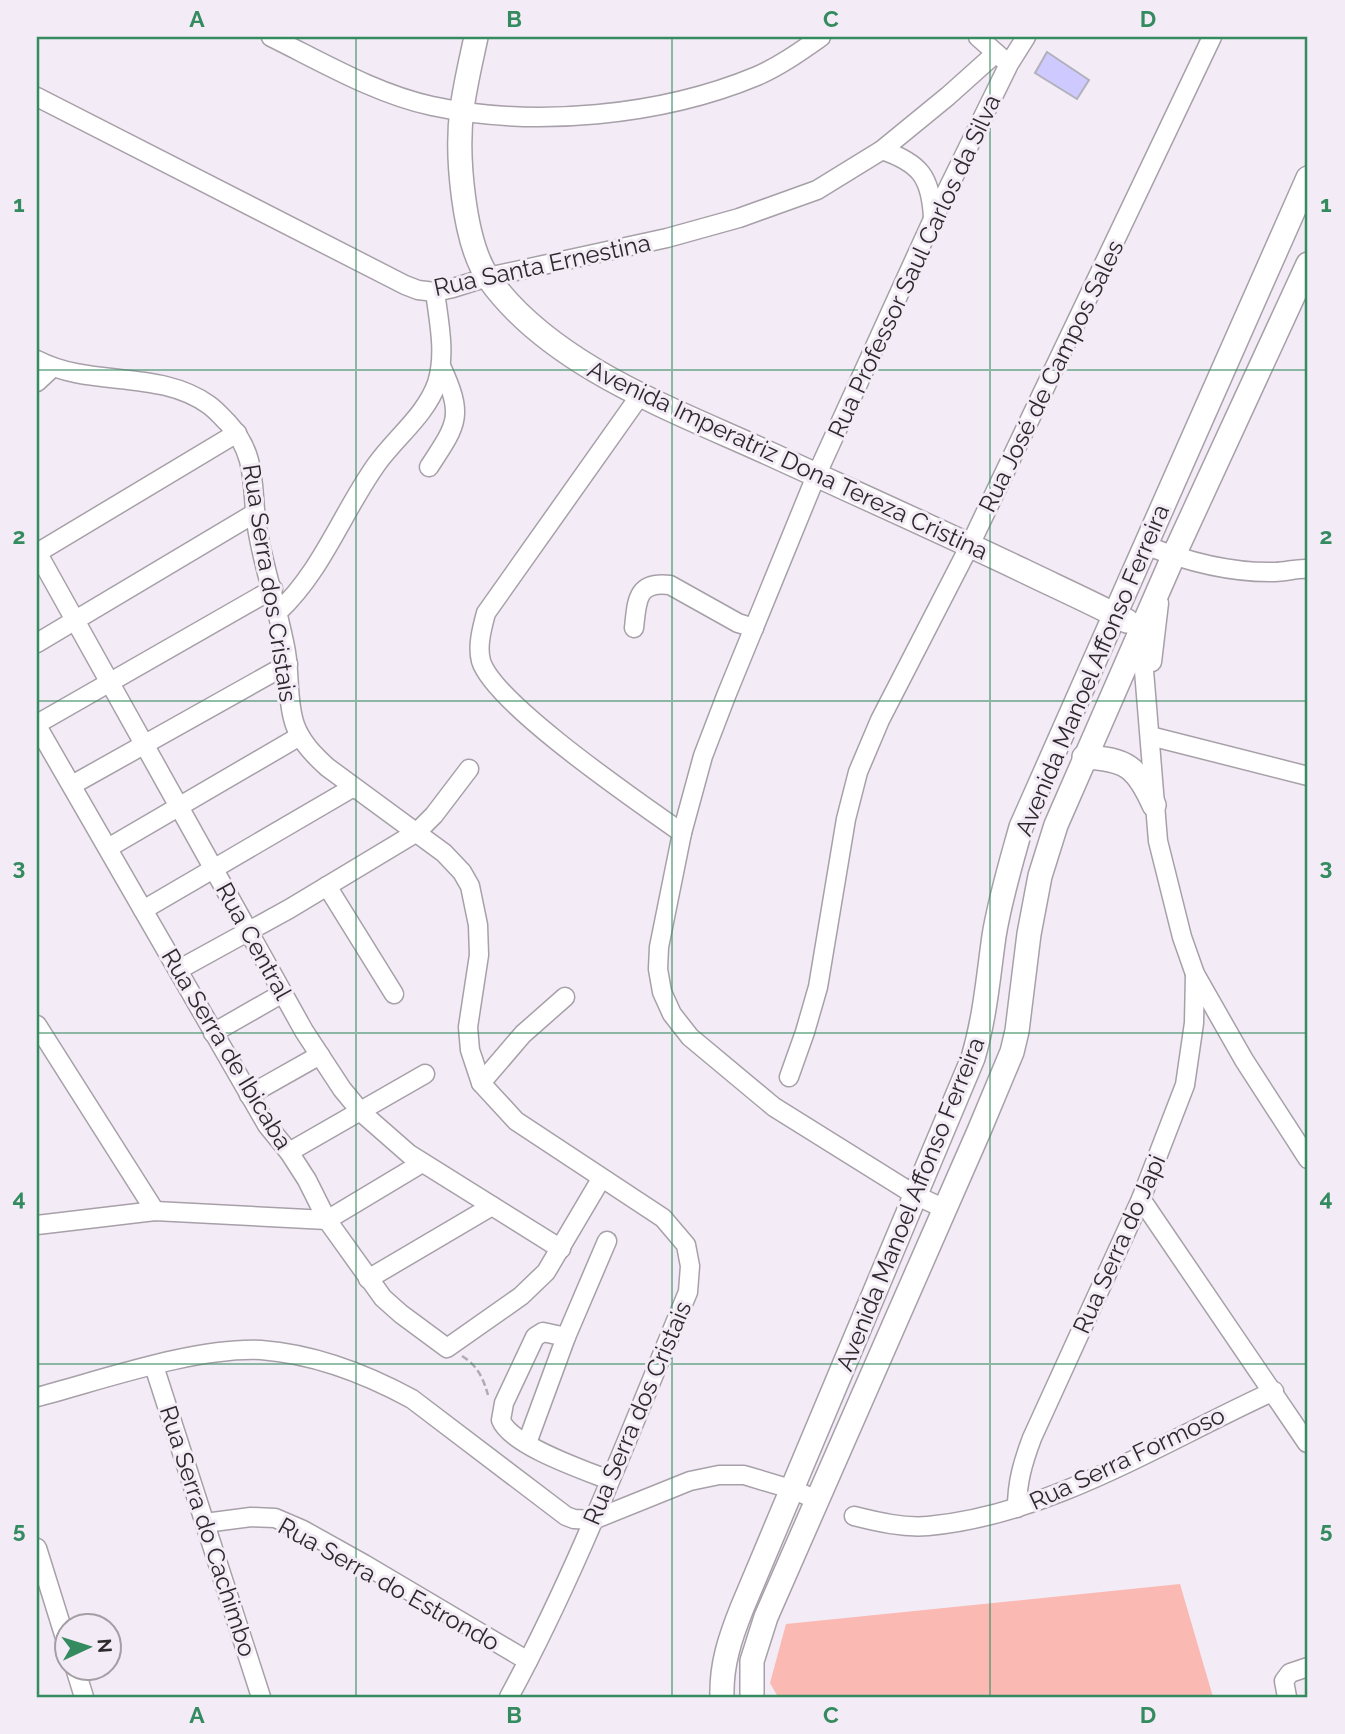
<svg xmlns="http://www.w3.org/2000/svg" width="1345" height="1734" font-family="Raleway,sans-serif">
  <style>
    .green { fill: #fab9b2 }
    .building { fill: #cecaff; stroke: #b1b0bb; stroke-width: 2 }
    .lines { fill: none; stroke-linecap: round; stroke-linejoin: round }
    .minor-casing { stroke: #a7a0a9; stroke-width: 21 }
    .major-casing { stroke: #a7a0a9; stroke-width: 26 }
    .path { stroke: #b1abb2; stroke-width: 2.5; stroke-dasharray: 7 3.5; stroke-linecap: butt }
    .minor { stroke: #fff; stroke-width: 18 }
    .major { stroke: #fff; stroke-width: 23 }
    .grid { fill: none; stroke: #338b5f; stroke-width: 2; stroke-opacity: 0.55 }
    .labels { text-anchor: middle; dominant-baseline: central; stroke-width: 6; stroke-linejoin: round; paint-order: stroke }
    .street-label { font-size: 24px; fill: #2d2a2d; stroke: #f3ebf5 }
    .neatline { fill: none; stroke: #338b5f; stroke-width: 2.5 }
    .grid-label { font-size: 23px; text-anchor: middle; font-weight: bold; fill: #338b5f }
  </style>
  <rect width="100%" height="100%" fill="#f3ebf5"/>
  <polygon class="green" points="1180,1584 1213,1697 778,1697 770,1683 786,1624"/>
  <polygon class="building" points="1047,52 1089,80 1077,99 1035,73"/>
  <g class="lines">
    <g class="minor-casing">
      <g id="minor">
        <path d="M271,37C322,62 376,94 432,106C534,128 661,116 757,76C780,66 801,51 821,37"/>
        <polyline points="978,37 1004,60"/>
        <polyline points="37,97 405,285 418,290 435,292 453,288 488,277 667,238 739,218 817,190 882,150 948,96 996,53"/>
        <path d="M882,150C920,163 931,177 933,218"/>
        <path d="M37,360C91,388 159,369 209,405C216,410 222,417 228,423C260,458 250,491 258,533C265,573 279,612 286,652C290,676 287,702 295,725C301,742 314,755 327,767L444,853L462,872L470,886L478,925L479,955L468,1027L470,1050L481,1083L516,1121L663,1218L686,1245L690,1266L688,1292C631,1428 579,1568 509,1697"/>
        <polyline points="37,382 52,368"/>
        <path d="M641,394L486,613C482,628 477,646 481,661C494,704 640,803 682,833"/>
        <path d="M429,467C458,423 464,416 441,366"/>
        <path d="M1145,545C1185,561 1232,573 1275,572C1286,572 1297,568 1308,569"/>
        <polyline points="37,552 304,1031 342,1089 361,1112 409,1154 561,1249"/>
        <polyline points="37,553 237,433"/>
        <path d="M278,612C322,571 342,513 376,465C395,438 426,415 437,383C446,354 439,322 435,292"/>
        <path d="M634,628C637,601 636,581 670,585L738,623L754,628"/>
        <polyline points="1141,634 1158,841 1182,937 1195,974 1244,1060 1308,1159"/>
        <polyline points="37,643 255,513"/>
        <polyline points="1152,662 1159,603"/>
        <polyline points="37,724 273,589"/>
        <polyline points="37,726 267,1125 289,1152 307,1180 327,1220 383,1298 401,1314 447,1348 521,1296 546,1272 601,1179"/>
        <polyline points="1150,736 1308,776"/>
        <polyline points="72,785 288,664"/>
        <polyline points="108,848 300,736"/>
        <polyline points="327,886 394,994"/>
        <polyline points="143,910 352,788"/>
        <polyline points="178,970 289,909 417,832 434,815 469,769"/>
        <polyline points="37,1025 155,1211"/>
        <polyline points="213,1033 283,993"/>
        <polyline points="789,1077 805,1032 818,987 846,819 858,772 880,720 970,545 1212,37"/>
        <polyline points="481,1083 523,1034 565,997"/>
        <polyline points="249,1095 320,1055"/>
        <polyline points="289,1152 425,1074"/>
        <polyline points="1141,1199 1307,1443"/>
        <polyline points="945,1209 915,1195 774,1107 690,1037 672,1014 662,992 658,969 659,947 682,833 703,756 726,696 816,476 933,219 1009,64 1026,37"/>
        <polyline points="37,1225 155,1211 327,1220 422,1163"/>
        <polyline points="368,1279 492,1206"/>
        <path d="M566,1337L543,1332L535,1337L504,1403L501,1420C510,1445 584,1470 609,1480"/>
        <polyline points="154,1366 261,1697"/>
        <path d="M37,1397C102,1380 195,1347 261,1350C314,1354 366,1374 412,1399L566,1516L574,1519L593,1520L690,1481L719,1475H744L794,1490L817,1500"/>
        <polyline points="527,1443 566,1337 607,1241"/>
        <path d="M1017,1508C1017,1482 1023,1462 1032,1438L1141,1199L1185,1085L1194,1023L1195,974"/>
        <path d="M854,1516C878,1522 903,1528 928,1526C1050,1515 1164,1441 1274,1391"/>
        <polyline points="205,1523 251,1517 275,1518 303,1530 364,1564 528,1661"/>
        <polyline points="37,1548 66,1641"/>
        <polyline points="75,1668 84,1697"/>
        <polyline points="1287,1697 1284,1681 1290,1673 1308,1667"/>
      </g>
    </g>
    <g class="major-casing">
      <g id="major">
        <path d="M476,37C471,61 465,85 462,109C456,153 463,243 489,279C551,366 674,410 768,453C853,492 938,530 1022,570C1057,587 1093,603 1127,621"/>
        <path d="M1084,757C1127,759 1137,767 1154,805"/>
        <path d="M722,1697C721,1665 730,1638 742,1608L973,1058C985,1017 988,979 994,936C1000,899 1011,863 1021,827L1308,178"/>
        <polyline points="752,1697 752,1661 766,1617 979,1131 1012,1052 1017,1031 1029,934 1040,876 1056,825 1173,557 1308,264"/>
      </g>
    </g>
    <path class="path" d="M462,1356C478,1366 483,1378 488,1395"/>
    <use href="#minor" class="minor"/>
    <use href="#major" class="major"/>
  </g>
  <path class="grid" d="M356,37V1697M672,37V1697M990,37V1697M37,370H1308M37,701H1308M37,1033H1308M37,1364H1308"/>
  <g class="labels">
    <g class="street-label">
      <text transform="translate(542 265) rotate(-12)">Rua Santa Ernestina</text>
      <text transform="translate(914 266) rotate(-65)">Rua Professor Saul Carlos da Silva</text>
      <text transform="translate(1051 376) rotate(-64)">Rua José de Campos Sales</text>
      <text transform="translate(788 460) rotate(25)">Avenida Imperatriz Dona Tereza Cristina</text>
      <text transform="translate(270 583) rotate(81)">Rua Serra dos Cristais</text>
      <text transform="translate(1092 670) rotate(-67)">Avenida Manoel Affonso Ferreira</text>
      <text transform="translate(254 941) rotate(61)">Rua Central</text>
      <text transform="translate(227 1049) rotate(59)">Rua Serra de Ibicaba</text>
      <text transform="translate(910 1204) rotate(-68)">Avenida Manoel Affonso Ferreira</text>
      <text transform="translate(1119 1244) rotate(-66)">Rua Serra do Japi</text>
      <text transform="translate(637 1413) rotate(-67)">Rua Serra dos Cristais</text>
      <text transform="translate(1127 1458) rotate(-25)">Rua Serra Formoso</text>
      <text transform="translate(208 1531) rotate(72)">Rua Serra do Cachimbo</text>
      <text transform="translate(389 1584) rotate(29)">Rua Serra do Estrondo</text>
    </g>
  </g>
  <rect width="1345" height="1734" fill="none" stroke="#f3ebf5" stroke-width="77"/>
  <g transform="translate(88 1647) rotate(86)"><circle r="33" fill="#f3ebf5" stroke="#a49ea5" stroke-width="2"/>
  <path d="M0-5L12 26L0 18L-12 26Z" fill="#338b5f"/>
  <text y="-10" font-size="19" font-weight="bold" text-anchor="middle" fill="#2d2a2d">N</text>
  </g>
  <rect x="38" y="38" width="1268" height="1658" class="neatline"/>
  <g class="grid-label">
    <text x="197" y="27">A</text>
    <text x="514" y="27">B</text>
    <text x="831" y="27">C</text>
    <text x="1148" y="27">D</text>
    <text x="19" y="212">1</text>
    <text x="1326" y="212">1</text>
    <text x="19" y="544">2</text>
    <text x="1326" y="544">2</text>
    <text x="19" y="875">3</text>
    <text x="1326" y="875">3</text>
    <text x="19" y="1206">4</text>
    <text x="1326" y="1206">4</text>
    <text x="19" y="1538">5</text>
    <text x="1326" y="1538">5</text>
    <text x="197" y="1723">A</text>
    <text x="514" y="1723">B</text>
    <text x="831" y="1723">C</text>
    <text x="1148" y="1723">D</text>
  </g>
</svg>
